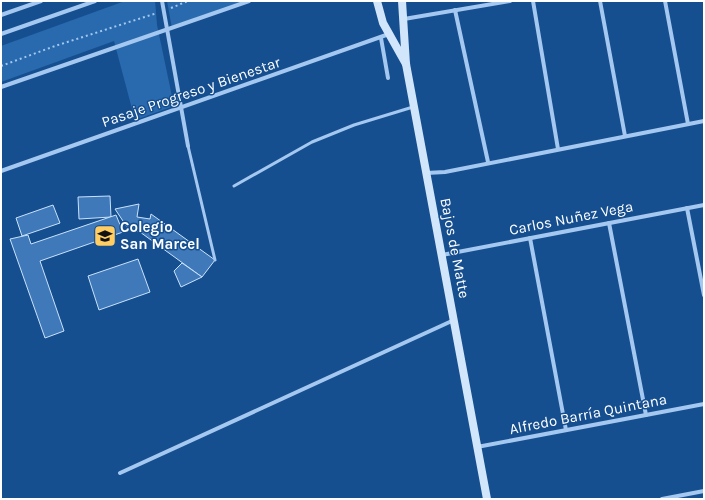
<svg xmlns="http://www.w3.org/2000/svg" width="705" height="500" font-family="Karla,sans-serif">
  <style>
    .green { fill: #296aaf }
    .building { fill: #3f79b9; stroke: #cae2fb }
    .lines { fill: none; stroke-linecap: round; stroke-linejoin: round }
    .path { stroke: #a4c8f0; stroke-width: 2; stroke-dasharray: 2 3; stroke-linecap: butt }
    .lane { stroke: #a4c8f0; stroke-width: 3 }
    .street { stroke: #a4c8f0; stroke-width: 4 }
    .secondary { stroke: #d1e5fb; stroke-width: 8 }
    .labels { text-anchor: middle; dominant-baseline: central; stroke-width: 3; stroke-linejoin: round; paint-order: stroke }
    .street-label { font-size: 15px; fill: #fff; stroke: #164f90 }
    .poi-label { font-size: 15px; font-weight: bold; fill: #fff; stroke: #164f90; text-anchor: start }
  </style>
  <rect width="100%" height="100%" fill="#164f90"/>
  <g class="green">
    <polygon points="125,1 155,1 157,25 174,106 135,120 114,41 1,82 1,46"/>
    <polygon points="167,1 250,1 172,28"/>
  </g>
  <g class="building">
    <polygon points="110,196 111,217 79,219 78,197"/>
    <polygon points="139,204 137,217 150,219 151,214 215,260 202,277 140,232 129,230 115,209"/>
    <polygon points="53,205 60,223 22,236 16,218"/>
    <polygon points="116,215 123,232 40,261 64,331 45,338 10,239 28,235 31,244"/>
    <polygon points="138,259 150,292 99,310 88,276"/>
    <polygon points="182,263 202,277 181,287 174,271"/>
  </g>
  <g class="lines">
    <g class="path">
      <polyline points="171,8 188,1"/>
      <polyline points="1,66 55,46 157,13"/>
    </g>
    <g class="lane">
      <polyline points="188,146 215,260"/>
      <polyline points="234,186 312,142 354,125 413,107"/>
    </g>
    <g class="street">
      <polyline points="162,1 188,146"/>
      <polyline points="533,1 558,149"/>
      <polyline points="600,1 625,136"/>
      <polyline points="665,1 688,124"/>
      <polyline points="455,10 488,162"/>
      <polyline points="1,15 41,1"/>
      <polyline points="404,19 510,1"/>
      <polyline points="1,34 95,1"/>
      <polyline points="381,38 388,78"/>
      <polyline points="1,87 249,1"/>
      <polyline points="1,171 389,34"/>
      <polyline points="426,173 445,172 704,121"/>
      <polyline points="687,208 704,295"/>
      <polyline points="609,223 646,415"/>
      <polyline points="530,238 566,430"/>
      <polyline points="442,255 704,205"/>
      <polyline points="477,447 704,404"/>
      <polyline points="120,473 454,320"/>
      <polyline points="662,499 704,491"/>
    </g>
    <g class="secondary">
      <polyline points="377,1 383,23 406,64"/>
      <polyline points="402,1 406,64 487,499"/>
    </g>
  </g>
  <defs>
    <g id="school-square" transform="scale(1.15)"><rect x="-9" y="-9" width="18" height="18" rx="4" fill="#ffcd62" stroke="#164f90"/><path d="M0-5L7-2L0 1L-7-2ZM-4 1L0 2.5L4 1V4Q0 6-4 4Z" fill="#111"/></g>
  </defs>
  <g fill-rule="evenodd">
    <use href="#school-square" x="105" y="236"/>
  </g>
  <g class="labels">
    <g class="street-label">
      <text transform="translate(191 92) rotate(-19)">Pasaje Progreso y Bienestar</text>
      <text transform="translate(571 218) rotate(-11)">Carlos Nuñez Vega</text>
      <text transform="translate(455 248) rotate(79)">Bajos de Matte</text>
      <text transform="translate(588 414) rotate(-11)">Alfredo Barría Quintana</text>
    </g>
    <g class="poi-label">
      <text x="120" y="227">Colegio<tspan x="120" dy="17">San Marcel</tspan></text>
    </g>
  </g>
  <rect width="705" height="500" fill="none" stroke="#ffffff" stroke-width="4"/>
</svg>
